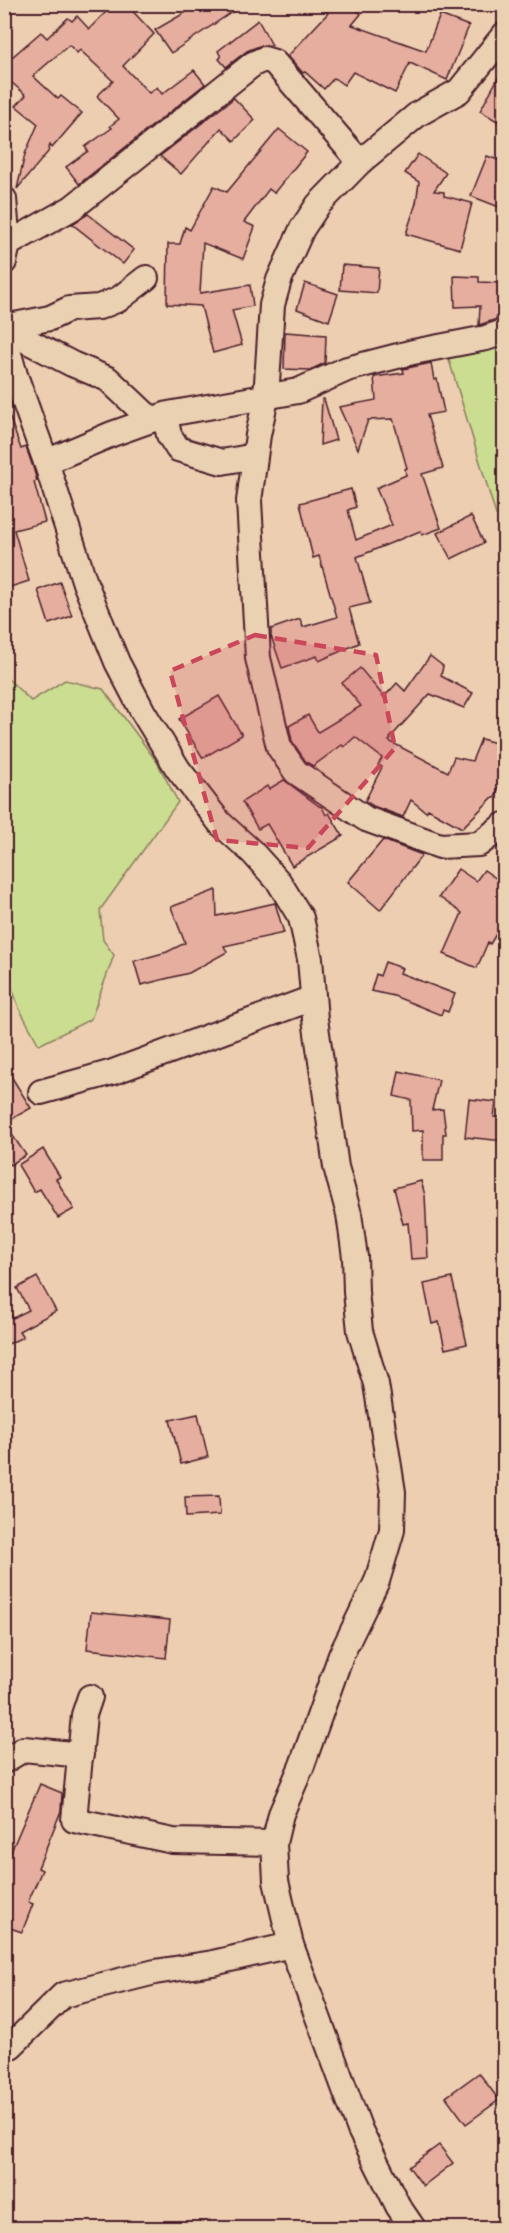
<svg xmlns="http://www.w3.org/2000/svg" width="509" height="2233" font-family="Pangolin,sans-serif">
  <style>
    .green { fill: #cbdd91; stroke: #8a7e5e; stroke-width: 1.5 }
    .building { fill: #e5ae9e; stroke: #4a1f2b; stroke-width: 1.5 }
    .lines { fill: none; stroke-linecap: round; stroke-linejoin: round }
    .minor-casing { stroke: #4a1f2b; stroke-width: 28 }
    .minor { stroke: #ead1b2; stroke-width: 24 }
    .marked { fill: #ca4759; fill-opacity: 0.2; stroke: #ca4759; stroke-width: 4.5; stroke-dasharray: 12 8; stroke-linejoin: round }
  </style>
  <rect width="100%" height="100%" fill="#edceb1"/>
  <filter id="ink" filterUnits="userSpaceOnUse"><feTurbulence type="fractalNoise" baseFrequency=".0167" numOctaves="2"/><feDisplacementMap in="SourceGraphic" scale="12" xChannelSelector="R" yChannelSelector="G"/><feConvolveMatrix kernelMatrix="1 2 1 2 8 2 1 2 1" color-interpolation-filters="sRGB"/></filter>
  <g filter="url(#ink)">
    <g class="green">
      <polygon points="504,331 504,510 496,515 443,340"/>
      <polygon points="5,676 31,701 65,680 103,689 157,762 178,802 100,910 103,940 114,955 91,1019 39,1045 19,1008 5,967"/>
    </g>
    <g class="building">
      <polygon points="114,4 126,4 154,34 123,66 149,93 157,87 162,94 194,70 205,84 79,184 66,167 88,151 85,147 112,128 110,126 119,119 97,96 113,81 80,50 77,53 69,45 33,76 58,99 61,96 82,113 52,148 50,145 48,152 17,189 25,154 38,124 16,106 26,95 4,76 4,50 12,57 41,32 47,38 68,18 72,21 77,16 89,29"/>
      <polygon points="200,4 244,4 171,53 155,30"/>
      <polygon points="318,4 350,4 361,14 352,25 426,51 440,15 469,26 447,80 410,63 395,93 353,72 344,85 334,78 324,89 305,72 303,73 288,56 328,13"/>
      <polygon points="258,20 272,45 259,46 247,51 226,67 219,59 221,57 218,51"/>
      <polygon points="504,67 504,125 480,111"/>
      <polygon points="234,98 255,120 234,141 221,128 181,174 160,156"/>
      <polygon points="279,129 307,152 274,193 269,189 244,222 255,227 243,259 203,243 200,293 250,285 253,306 232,310 242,345 213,353 201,306 167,304 168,244 180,244 185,227 190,230 214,186 227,192"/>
      <polygon points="418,154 446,173 434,191 444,192 444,196 472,203 460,249 406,234 416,203 419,182 405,173"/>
      <polygon points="487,156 504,162 504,209 471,196"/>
      <polygon points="88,214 134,250 123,264 72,224"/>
      <polygon points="342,265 379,268 377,293 340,290"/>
      <polygon points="454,276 479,277 479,282 502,283 500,318 479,325 480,306 455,307"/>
      <polygon points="305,283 338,294 329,321 297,309"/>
      <polygon points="285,332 326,335 325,363 310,370 284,369"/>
      <polygon points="431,363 434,380 437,379 444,412 427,415 443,468 422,474 441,528 422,535 420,531 357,557 370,603 349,608 359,643 319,661 317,656 282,668 271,636 271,629 300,619 303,627 337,617 319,556 313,558 300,503 351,489 356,507 348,510 356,540 392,525 376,488 406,475 405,469 407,468 393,419 368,420 358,449 339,407 376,400 374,377 404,373 403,369"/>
      <polygon points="322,399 324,399 336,440 320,445"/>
      <polygon points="4,407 6,407 21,449 26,447 33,467 37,481 34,482 45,522 14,530 29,581 4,589"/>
      <polygon points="471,516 484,543 451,559 437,533"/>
      <polygon points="60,582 72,616 49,624 38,590"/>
      <polygon points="430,656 443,666 441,676 473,693 464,708 430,694 390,738 391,739 389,741 448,772 454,757 472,761 481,739 504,745 504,774 495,798 493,797 462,828 428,809 426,812 411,800 403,817 373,806 365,801 382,767 378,765 382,758 355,737 344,747 342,745 313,766 306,762 292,741 289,726 308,715 318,732 361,706 342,683 360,668 384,697 397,683 405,691"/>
      <polygon points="219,696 242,735 203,758 179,719"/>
      <polygon points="284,780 319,806 322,807 326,815 329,813 343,836 292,866 267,824 258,829 242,802 267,786 269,789"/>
      <polygon points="383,840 422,855 380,910 348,882"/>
      <polygon points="458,869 476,881 484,870 504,884 504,921 490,944 488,942 477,968 444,954 462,913 439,897"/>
      <polygon points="216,890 217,916 275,903 284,933 224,946 227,952 189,973 141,985 134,961 167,952 185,943 171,907"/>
      <polygon points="385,962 402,968 400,973 455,994 448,1012 443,1010 441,1015 394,996 371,991 376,974 380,976"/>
      <polygon points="4,1065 31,1108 10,1120 4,1111"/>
      <polygon points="399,1071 439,1080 432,1110 443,1109 446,1134 443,1134 443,1160 423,1160 423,1130 412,1131 411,1100 394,1096"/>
      <polygon points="469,1099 496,1102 494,1117 504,1117 504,1141 465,1137"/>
      <polygon points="4,1123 26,1155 10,1165 4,1156"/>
      <polygon points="43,1149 60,1177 56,1179 74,1209 58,1218 40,1189 34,1192 18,1165"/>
      <polygon points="421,1181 425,1195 428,1258 411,1259 408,1223 403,1224 394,1188"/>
      <polygon points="37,1277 56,1311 19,1331 23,1337 4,1346 4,1301 13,1318 29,1310 17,1288"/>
      <polygon points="452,1278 467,1344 445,1349 439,1322 432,1324 424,1284"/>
      <polygon points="198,1414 208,1457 181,1464 170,1420"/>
      <polygon points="219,1496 220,1515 186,1517 185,1497"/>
      <polygon points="91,1612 170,1620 166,1658 87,1649"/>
      <polygon points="40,1784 62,1793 61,1811 38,1868 42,1870 28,1902 33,1904 22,1932 4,1926 4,1868"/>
      <polygon points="479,2073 499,2100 466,2124 446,2097"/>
      <polygon points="439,2145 453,2163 423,2186 409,2167"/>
    </g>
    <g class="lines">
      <g class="minor-casing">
        <g id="minor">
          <polyline points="504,35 459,91 418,114 360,162 318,205 302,229 279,280 272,305 266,398 258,435 249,501 258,658 279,747 296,772 366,819 440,846 479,844 504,825"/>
          <polyline points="4,199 8,244 4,262"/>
          <polyline points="8,244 72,208 253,64 264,59 274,62 360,162"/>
          <polyline points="4,327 50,318 69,309 99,307 119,299 146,278"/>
          <polyline points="4,329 72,364 108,379 145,414 154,419 166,421 169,435 178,449 222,462 255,456"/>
          <polyline points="4,336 15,375 46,462 85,583 117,662 143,712 178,769 220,823 252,852 279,882 301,918 310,959 315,1019 336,1167 349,1214 355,1257 356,1292 360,1331 376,1384 393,1492 392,1530 377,1581 341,1655 302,1765 281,1814 274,1843 276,1881 291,1945 360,2130 398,2206 413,2228"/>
          <polyline points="46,462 112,434 168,414 298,391 347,369 413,352 486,338 504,332"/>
          <polyline points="41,1092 113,1072 313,998"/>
          <polyline points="90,1697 84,1715 74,1820 173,1841 274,1843"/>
          <polyline points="4,1761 24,1749 81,1755"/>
          <polyline points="4,2048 11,2046 63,1995 155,1972 213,1963 291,1945"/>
        </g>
      </g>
      <use href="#minor" class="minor"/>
    </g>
  </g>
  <path class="marked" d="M255,635L376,655L395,748L308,848L217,840L170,671Z"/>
  <rect width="509" height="2233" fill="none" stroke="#ead1b2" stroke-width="24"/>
  <rect x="12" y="12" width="485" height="2209" fill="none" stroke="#4a1f2b" stroke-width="2" filter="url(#ink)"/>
</svg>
